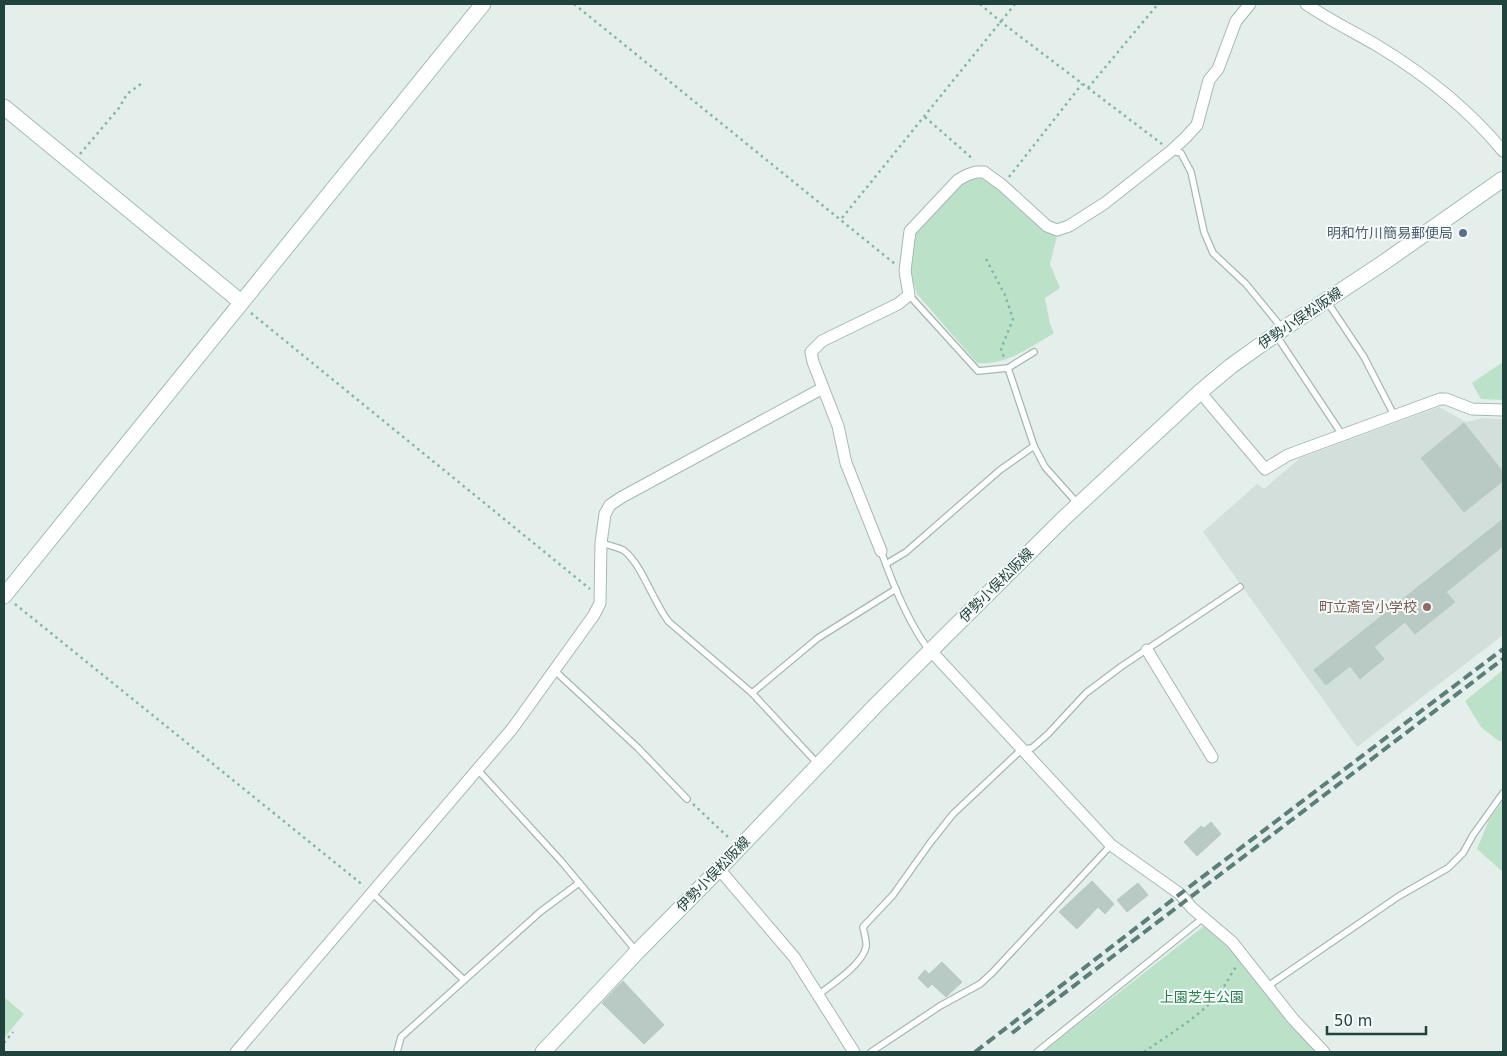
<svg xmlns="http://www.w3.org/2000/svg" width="1507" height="1056" font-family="'DejaVu Sans','Noto Sans JP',sans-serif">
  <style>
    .built { fill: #d2dfda }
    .green { fill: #bbe2c9 }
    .building { fill: #b9cac5; stroke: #b6cac3 }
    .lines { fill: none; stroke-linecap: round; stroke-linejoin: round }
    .lane-casing { stroke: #a6b8b3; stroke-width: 8 }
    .street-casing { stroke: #a6b8b3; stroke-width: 13 }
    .secondary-casing { stroke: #a1bcb5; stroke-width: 17 }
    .path { stroke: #82b6aa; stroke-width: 2.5; stroke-dasharray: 2.5 4; stroke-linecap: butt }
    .lane { stroke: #fff; stroke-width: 5.5 }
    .street { stroke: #fff; stroke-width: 11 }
    .secondary { stroke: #fff; stroke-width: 15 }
    .rail { stroke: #5c7e78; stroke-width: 4; stroke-dasharray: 10 5; stroke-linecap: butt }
    .service-dot { fill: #5c6f8a; stroke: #f6fbf9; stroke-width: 2 }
    .education-dot { fill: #8d6e63; stroke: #f6fbf9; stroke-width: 2 }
    .labels { text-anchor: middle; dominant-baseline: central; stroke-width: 4; stroke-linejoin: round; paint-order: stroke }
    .service-label { font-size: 14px; fill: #4e5e75; stroke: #f6fbf9; text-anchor: end }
    .street-label { font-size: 14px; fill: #21433d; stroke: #f6fbf9 }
    .education-label { font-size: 14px; fill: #785e54; stroke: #f6fbf9; text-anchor: end }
    .park-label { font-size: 14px; fill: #277f51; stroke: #f6fbf9 }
  </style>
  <rect width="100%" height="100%" fill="#e4efeb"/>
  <polygon class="built" points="1439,407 1466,422 1483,418 1503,419 1503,635 1357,747 1203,532 1257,484 1264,489 1300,458"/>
  <g class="green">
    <path d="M974,176L986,177L1045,231L1057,236L1050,264L1060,288L1045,298L1050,324L1054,333C1030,347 1006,366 977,363L917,294L909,269L914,231L962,182Z"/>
    <polygon points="1503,362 1503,400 1481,399 1472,383"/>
    <polygon points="1503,670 1503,741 1499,741 1481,727 1465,701"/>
    <polygon points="1503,801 1503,872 1477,849 1489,820"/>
    <polygon points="1204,926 1238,956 1318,1052 1043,1052"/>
    <polygon points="4,997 24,1014 4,1038"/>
  </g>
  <g class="building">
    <polygon points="1464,423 1503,472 1503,481 1464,512 1421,458"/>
    <polygon points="1503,519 1503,546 1446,592 1455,602 1415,634 1405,622 1374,647 1384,659 1360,679 1350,666 1326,685 1314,670"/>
    <polygon points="1211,822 1221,834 1197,856 1184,842 1201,826 1204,828"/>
    <polygon points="1092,881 1114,904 1105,914 1098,907 1077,929 1059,912"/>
    <polygon points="1138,883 1148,895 1127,912 1117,900"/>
    <polygon points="942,962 962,982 946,997 932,984 928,988 918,978 925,970 929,974"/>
    <polygon points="623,981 664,1025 644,1044 602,1003"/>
  </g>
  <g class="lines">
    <g class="lane-casing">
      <g id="lane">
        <polyline points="1171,151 1181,153 1191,172 1204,232 1213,253 1246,284 1282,328"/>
        <polyline points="909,295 978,371 1008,368 1034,352"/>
        <polyline points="1326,300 1364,357 1395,417"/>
        <polyline points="1276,335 1343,436"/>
        <polyline points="1008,368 1034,446 1045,467 1078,504"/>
        <path d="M601,543C608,545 617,547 623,550C641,562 654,604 669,622L752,693L818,764"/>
        <path d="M881,551C892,582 909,624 929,650"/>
        <polyline points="886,564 906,552 1000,470 1034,446"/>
        <polyline points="554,670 638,748 687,799"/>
        <polyline points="752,693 818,638 896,589"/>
        <polyline points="477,769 561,861 637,952"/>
        <polyline points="372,893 464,980"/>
        <polyline points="1268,986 1399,896 1448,868 1463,853 1473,835 1503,793"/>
        <path d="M818,995C832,984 862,965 866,947C867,941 864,933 863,927L893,895L930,843L953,814L1022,749L1032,748L1048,734L1086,693L1122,666L1240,587"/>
        <polyline points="397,1052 401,1037 540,912 579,883"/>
        <polyline points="871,1052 940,1006 980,984 992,973 1111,845"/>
        <polyline points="1037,1052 1203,918"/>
      </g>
    </g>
    <g class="street-casing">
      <g id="street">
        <path d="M1306,4C1329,20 1354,32 1378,46C1424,74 1469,110 1503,151"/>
        <polyline points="1200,392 1265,469 1288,455 1440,399 1446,399 1472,409 1503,410"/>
        <polyline points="881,551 846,463 838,426 813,362 811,352 822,341 898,304 909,295 905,271 910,231 958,180 967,175 976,172 984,172 1002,185 1047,226 1057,230 1069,226 1105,203 1171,151 1185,138 1197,125 1209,80 1218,69 1236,21 1250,4"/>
        <polyline points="1147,650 1212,757"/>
        <polyline points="931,651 1111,845 1180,894 1192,908 1232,942 1293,1019 1324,1052"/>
        <polyline points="719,869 794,957 854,1052"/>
        <polyline points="236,1052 512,729 594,615 600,603 601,543 605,514 610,505 622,497 823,388"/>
      </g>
    </g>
    <g class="secondary-casing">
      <g id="secondary">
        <polyline points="4,107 241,302"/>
        <polyline points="4,596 483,4"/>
        <polyline points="543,1052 637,952 719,869 876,705 1063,519 1200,392 1231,366 1283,329 1383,263 1503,179"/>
      </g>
    </g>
    <g class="path">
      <polyline points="574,4 895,264"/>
      <polyline points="980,4 1001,22 1162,144"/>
      <polyline points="1088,88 1158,4"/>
      <polyline points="925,117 974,160"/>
      <polyline points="80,154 119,108 127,94 142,83"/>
      <polyline points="1009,177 1082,84"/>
      <polyline points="842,218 1015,4"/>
      <polyline points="986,259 1005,295 1013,319 1001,349 1005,360"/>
      <polyline points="251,313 590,589"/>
      <polyline points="15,604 364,886"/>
      <polyline points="693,804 729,838"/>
      <polyline points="4,1043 13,1032"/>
      <path d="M1144,1052C1169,1034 1200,1017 1220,992C1227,984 1230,974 1237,966"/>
    </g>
    <use href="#lane" class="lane"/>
    <use href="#street" class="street"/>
    <use href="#secondary" class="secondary"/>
    <g class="rail">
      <polyline points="1012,1033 1503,659"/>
      <polyline points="975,1052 1180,894 1503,649"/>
    </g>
  </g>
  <circle class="service-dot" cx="1463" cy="233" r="5"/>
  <circle class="education-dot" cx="1427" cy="607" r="5"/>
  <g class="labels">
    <g class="service-label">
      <text x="1453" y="233">明和竹川簡易郵便局</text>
    </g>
    <g class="street-label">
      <text transform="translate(1300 318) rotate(-34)">伊勢小俣松阪線</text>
      <text transform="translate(996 585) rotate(-45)">伊勢小俣松阪線</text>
      <text transform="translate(713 874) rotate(-46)">伊勢小俣松阪線</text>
    </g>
    <g class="education-label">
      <text x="1417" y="607">町立斎宮小学校</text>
    </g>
    <g class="park-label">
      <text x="1202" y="997">上園芝生公園</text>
    </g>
  </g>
  <rect width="1507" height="1056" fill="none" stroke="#21433d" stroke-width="10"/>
  <path d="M1327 1026v8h99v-8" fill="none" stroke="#21433d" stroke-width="2.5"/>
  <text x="1334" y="1026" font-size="15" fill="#21433d" stroke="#f6fbf9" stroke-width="4" paint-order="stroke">50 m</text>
</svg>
